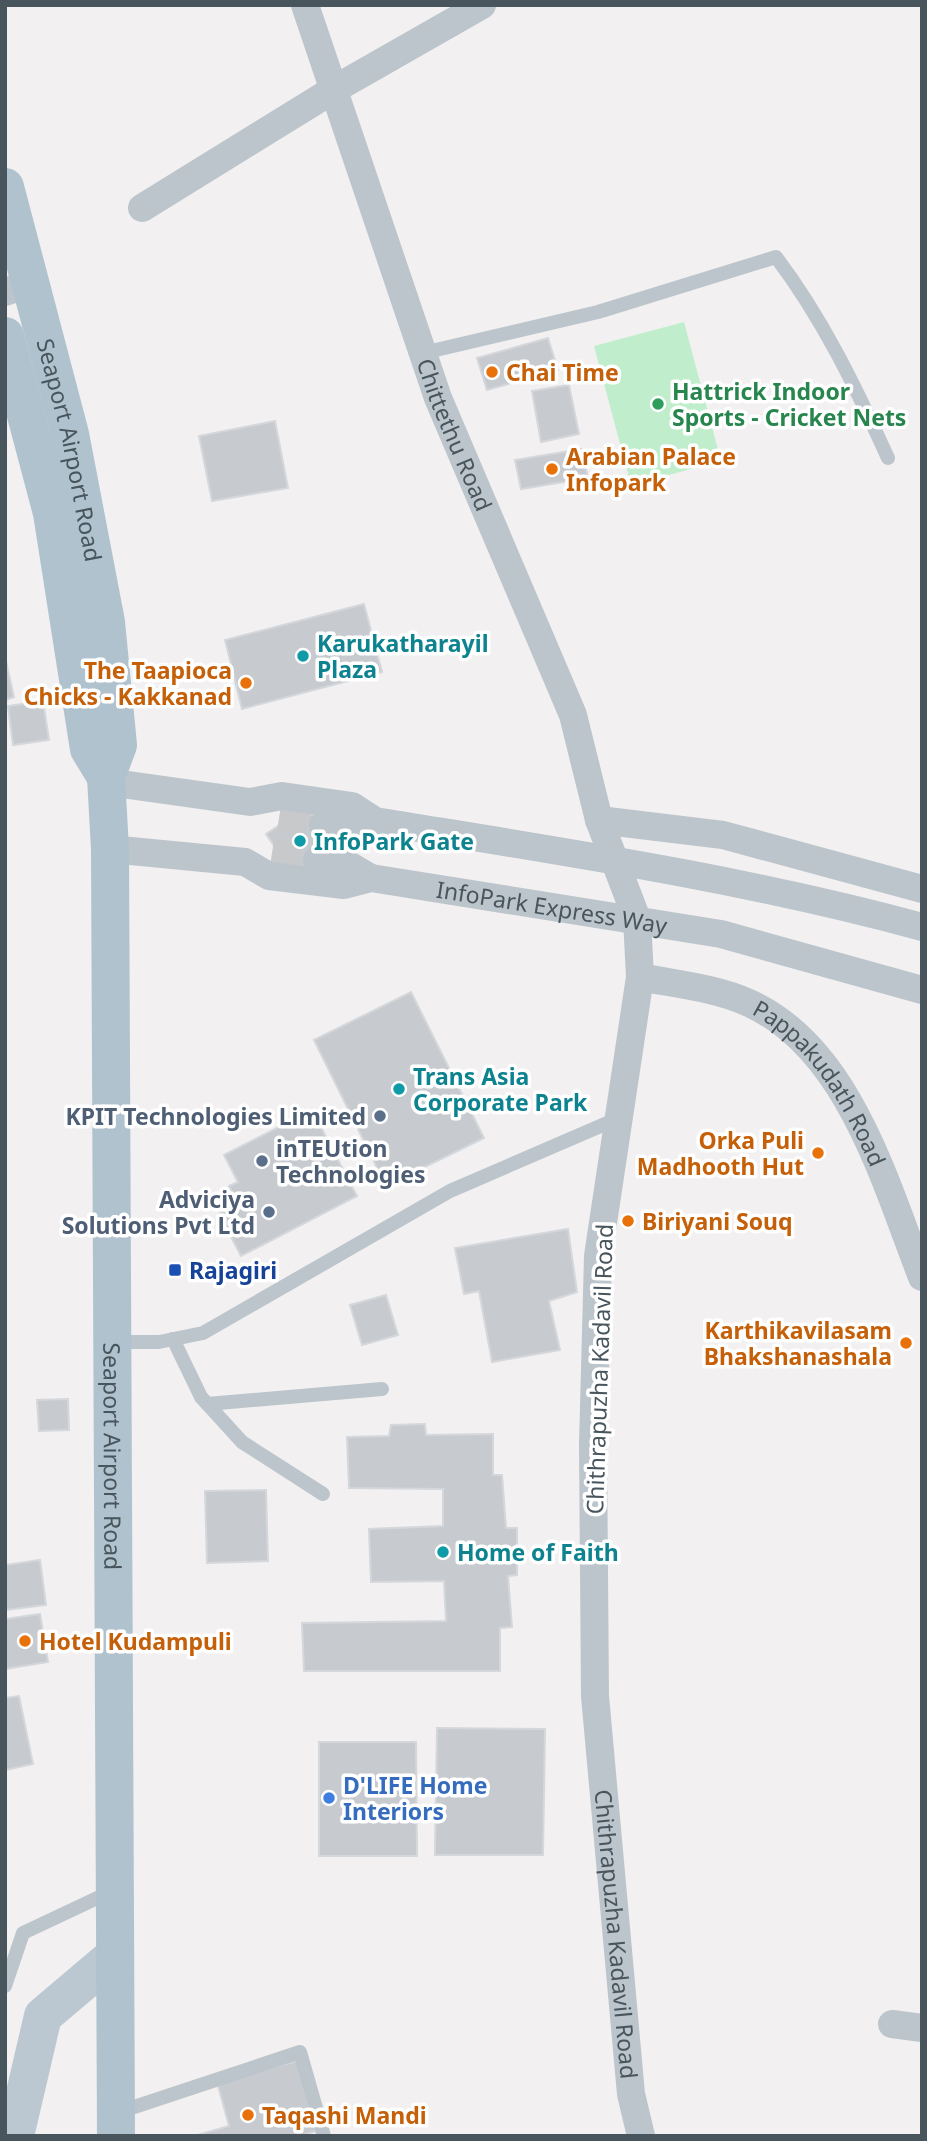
<svg xmlns="http://www.w3.org/2000/svg" width="927" height="2141" font-family="'Noto Sans',sans-serif">
  <style>
    .green { fill: #c0eecd }
    .building { fill: #c7cbcf; stroke: #d4d7db; stroke-width: 2 }
    .lines { fill: none; stroke-linecap: round; stroke-linejoin: round }
    .street-tunnel { stroke: #c8c9cb; stroke-width: 28; stroke-dasharray: 28 14; stroke-linecap: butt }
    .lane { stroke: #bcc5cc; stroke-width: 14 }
    .street { stroke: #bcc5cc; stroke-width: 28 }
    .secondary { stroke: #bcc8d1; stroke-width: 38 }
    .primary { stroke: #b0c2cd; stroke-width: 38 }
    .food-dot { fill: #e8710a; stroke: #fff; stroke-width: 2.5 }
    .leisure-dot { fill: #2e9e5b; stroke: #fff; stroke-width: 2.5 }
    .culture-dot { fill: #0f9aa8; stroke: #fff; stroke-width: 2.5 }
    .service-dot { fill: #5c6f8a; stroke: #fff; stroke-width: 2.5 }
    .transit-dot { fill: #1a4fb4; stroke: #fff; stroke-width: 2.5 }
    .shop-dot { fill: #3f7fe0; stroke: #fff; stroke-width: 2.5 }
    .labels { text-anchor: middle; dominant-baseline: central; stroke-width: 7; stroke-linejoin: round; paint-order: stroke }
    .food-label { font-size: 23px; font-weight: bold; fill: #c56008; stroke: #fff; text-anchor: start }
    .leisure-label { font-size: 23px; font-weight: bold; fill: #27864d; stroke: #fff; text-anchor: start }
    .street-label { font-size: 23px; fill: #48555d; stroke: #fff }
    .culture-label { font-size: 23px; font-weight: bold; fill: #0d838f; stroke: #fff; text-anchor: start }
    .service-label { font-size: 23px; font-weight: bold; fill: #4e5e75; stroke: #fff; text-anchor: end }
    .transit-label { font-size: 23px; font-weight: bold; fill: #164399; stroke: #fff; text-anchor: start }
    .shop-label { font-size: 23px; font-weight: bold; fill: #366cbe; stroke: #fff; text-anchor: start }
  </style>
  <rect width="100%" height="100%" fill="#f2f0f0"/>
  <polygon class="green" points="684,322 721,461 631,485 594,346"/>
  <g class="building">
    <polygon points="548,338 558,370 487,390 477,358"/>
    <polygon points="569,385 579,434 541,442 532,391"/>
    <polygon points="275,421 288,488 212,501 199,436"/>
    <polygon points="582,449 588,478 521,489 515,460"/>
    <polygon points="364,604 382,672 242,709 225,640"/>
    <polygon points="5,657 14,697 5,700"/>
    <polygon points="43,701 49,740 13,745 8,706"/>
    <polygon points="307,807 334,848 294,875 266,834"/>
    <polygon points="411,992 484,1138 386,1186 314,1040"/>
    <polygon points="312,1110 357,1196 241,1256 219,1214 238,1204 229,1186 238,1182 224,1155"/>
    <polygon points="568,1229 577,1292 549,1301 560,1350 492,1362 479,1291 464,1294 455,1248"/>
    <polygon points="386,1295 398,1335 362,1345 350,1305"/>
    <polygon points="68,1399 69,1430 39,1431 37,1400"/>
    <polygon points="425,1424 426,1435 493,1434 493,1475 502,1475 506,1528 517,1528 517,1575 508,1576 512,1627 500,1628 500,1671 304,1671 302,1623 446,1621 444,1581 371,1582 369,1529 443,1526 443,1489 349,1488 347,1437 389,1436 391,1425"/>
    <polygon points="266,1490 268,1561 207,1563 205,1491"/>
    <polygon points="40,1560 46,1605 5,1610 5,1565"/>
    <polygon points="40,1614 48,1662 5,1669 5,1619"/>
    <polygon points="19,1696 33,1764 5,1770 5,1698"/>
    <polygon points="437,1728 545,1729 543,1855 435,1855"/>
    <polygon points="319,1742 416,1742 417,1856 319,1856"/>
    <polygon points="297,2061 316,2131 299,2136 194,2136 229,2126 217,2082"/>
  </g>
  <g class="lines">
    <g class="street-tunnel">
      <polyline points="279,818 323,825"/>
      <polyline points="272,853 317,860"/>
    </g>
    <g class="lane">
      <path d="M423,353L598,312L776,257C823,319 856,388 888,458"/>
      <polyline points="173,1339 201,1397 242,1442 323,1494"/>
      <polyline points="115,1342 159,1342 203,1333 450,1191 619,1118"/>
      <polyline points="207,1404 382,1389"/>
      <polyline points="5,1986 23,1933 110,1892"/>
      <polyline points="119,2112 300,2052 324,2136"/>
    </g>
    <g class="street">
      <path id="s1" d="M305,5L438,398L573,715L599,820L637,919L640,977L598,1256L593,1445L595,1696L631,2094L641,2136"/>
      <polyline points="142,208 333,90 482,5"/>
      <polyline points="5,292 32,283"/>
      <path d="M107,782L250,802L282,796L352,806L375,821C558,851 742,878 922,927"/>
      <polyline points="599,820 723,835 922,889"/>
      <polyline points="323,825 349,829 375,821"/>
      <path id="s2" d="M110,849L245,862L269,876L344,885L371,878L721,934L922,990"/>
      <polyline points="317,860 347,864 371,878"/>
      <path id="s3" d="M640,977C675,984 716,988 749,1003C849,1048 885,1183 922,1277"/>
      <polyline points="892,2024 922,2028"/>
    </g>
    <polyline class="secondary" points="15,2136 43,2016 115,1955"/>
    <g class="primary">
      <path id="s4" d="M5,187L70,434L106,622L118,745L106,777L110,849L116,2136"/>
      <polyline points="5,336 52,513 89,749 106,777"/>
    </g>
  </g>
  <g class="food-dot">
    <circle cx="492" cy="372" r="7"/>
    <circle cx="552" cy="469" r="7"/>
    <circle cx="246" cy="683" r="7"/>
    <circle cx="818" cy="1153" r="7"/>
    <circle cx="628" cy="1221" r="7"/>
    <circle cx="906" cy="1343" r="7"/>
    <circle cx="25" cy="1641" r="7"/>
    <circle cx="248" cy="2115" r="7"/>
  </g>
  <circle class="leisure-dot" cx="658" cy="404" r="7"/>
  <g class="culture-dot">
    <circle cx="303" cy="656" r="7"/>
    <circle cx="300" cy="841" r="7"/>
    <circle cx="399" cy="1089" r="7"/>
    <circle cx="443" cy="1552" r="7"/>
  </g>
  <g class="service-dot">
    <circle cx="380" cy="1116" r="7"/>
    <circle cx="262" cy="1161" r="7"/>
    <circle cx="269" cy="1212" r="7"/>
  </g>
  <rect class="transit-dot" x="168" y="1263" width="14" height="14" rx="3.5"/>
  <circle class="shop-dot" cx="329" cy="1798" r="7"/>
  <g class="labels">
    <g class="food-label">
      <text x="506" y="372">Chai Time</text>
      <text x="566" y="456">Arabian Palace<tspan x="566" dy="26">Infopark</tspan></text>
      <text x="232" y="670" text-anchor="end">The Taapioca<tspan x="232" dy="26">Chicks - Kakkanad</tspan></text>
      <text x="804" y="1140" text-anchor="end">Orka Puli<tspan x="804" dy="26">Madhooth Hut</tspan></text>
      <text x="642" y="1221">Biriyani Souq</text>
      <text x="892" y="1330" text-anchor="end">Karthikavilasam<tspan x="892" dy="26">Bhakshanashala</tspan></text>
      <text x="39" y="1641">Hotel Kudampuli</text>
      <text x="262" y="2115">Taqashi Mandi</text>
    </g>
    <g class="leisure-label">
      <text x="672" y="391">Hattrick Indoor<tspan x="672" dy="26">Sports - Cricket Nets</tspan></text>
    </g>
    <g class="street-label">
      <text stroke="none"><textPath href="#s1" startOffset="455">Chittethu Road</textPath></text>
      <text stroke="none"><textPath href="#s4" startOffset="271">Seaport Airport Road</textPath></text>
      <text stroke="none"><textPath href="#s2" startOffset="450">InfoPark Express Way</textPath></text>
      <text stroke="none"><textPath href="#s3" startOffset="222">Pappakudath Road</textPath></text>
      <text transform="translate(599 1369) rotate(-88)">Chithrapuzha Kadavil Road</text>
      <text stroke="none"><textPath href="#s4" startOffset="1284">Seaport Airport Road</textPath></text>
      <text stroke="none"><textPath href="#s1" startOffset="1993">Chithrapuzha Kadavil Road</textPath></text>
    </g>
    <g class="culture-label">
      <text x="317" y="643">Karukatharayil<tspan x="317" dy="26">Plaza</tspan></text>
      <text x="314" y="841">InfoPark Gate</text>
      <text x="413" y="1076">Trans Asia<tspan x="413" dy="26">Corporate Park</tspan></text>
      <text x="457" y="1552">Home of Faith</text>
    </g>
    <g class="service-label">
      <text x="366" y="1116">KPIT Technologies Limited</text>
      <text x="276" y="1148" text-anchor="start">inTEUtion<tspan x="276" dy="26">Technologies</tspan></text>
      <text x="255" y="1199">Adviciya<tspan x="255" dy="26">Solutions Pvt Ltd</tspan></text>
    </g>
    <g class="transit-label">
      <text x="189" y="1270">Rajagiri</text>
    </g>
    <g class="shop-label">
      <text x="343" y="1785">D'LIFE Home<tspan x="343" dy="26">Interiors</tspan></text>
    </g>
  </g>
  <rect width="927" height="2141" fill="none" stroke="#48555d" stroke-width="14"/>
</svg>
